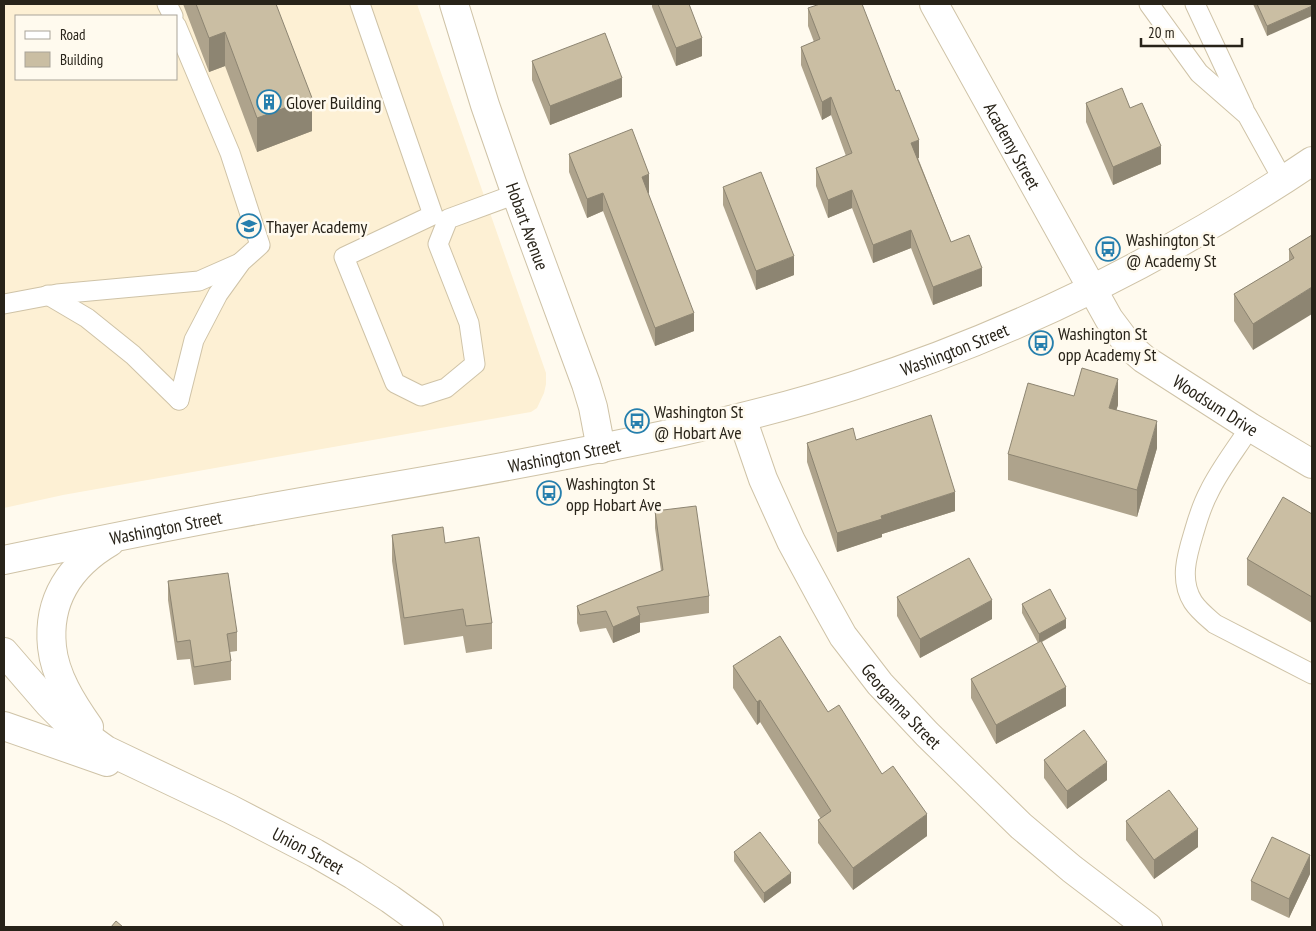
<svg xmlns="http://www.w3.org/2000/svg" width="1316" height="931" font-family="'PT Sans Narrow',sans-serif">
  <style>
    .built { fill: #fdf0d4; fill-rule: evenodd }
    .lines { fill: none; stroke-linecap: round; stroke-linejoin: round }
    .lane-casing { stroke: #cfc3a7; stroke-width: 21 }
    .street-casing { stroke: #cfc3a7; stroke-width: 30 }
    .secondary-casing { stroke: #cfc3a7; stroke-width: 30 }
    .lane { stroke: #fff; stroke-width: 19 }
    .street { stroke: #fff; stroke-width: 28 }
    .secondary { stroke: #fff; stroke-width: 28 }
    .wall { fill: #aea38c }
    .shaded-wall { fill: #8d8572 }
    .building { fill: #cabea3; stroke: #8d8572 }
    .labels { text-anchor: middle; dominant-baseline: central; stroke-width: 5; stroke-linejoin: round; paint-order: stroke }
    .poi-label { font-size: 18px; fill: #282319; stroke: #fffaee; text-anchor: start }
    .street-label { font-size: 18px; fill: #282319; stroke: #fffaee }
  </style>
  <rect width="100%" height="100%" fill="#fffaee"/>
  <path class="built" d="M4,4H417L546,373V384L544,393L537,408L531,412L525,413L63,495L4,508ZM16,16H176V79H16Z"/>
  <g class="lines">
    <g class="lane-casing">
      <g id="lane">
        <polyline points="167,4 173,16"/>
        <polyline points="360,4 433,215 344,257 395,383 421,396 446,388 475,364 469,323 438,244 448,219 516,194"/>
        <polyline points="1149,4 1199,73 1247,115 1283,180"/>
        <polyline points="1195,4 1244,109"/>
        <polyline points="176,25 230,153 260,245 241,262 218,294 194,340 179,400"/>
        <polyline points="48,295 87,318 133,355 179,400"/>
        <polyline points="4,304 57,294 199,281 240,263"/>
        <path d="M1250,427C1237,448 1220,469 1209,492C1202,505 1198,518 1194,532C1187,555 1179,580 1193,602C1199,611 1207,617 1215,624L1312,674"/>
      </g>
    </g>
    <g class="street-casing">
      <g id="street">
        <path id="s1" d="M454,4L485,105L512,183L586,384L593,407L601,449"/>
        <path id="s2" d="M934,4L1109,319L1130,347L1144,359L1250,427L1312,464"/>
        <path id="s3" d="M742,418L763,479L791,541L824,602L843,636L880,684L927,734L1021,826L1072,869L1148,927"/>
      </g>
    </g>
    <g class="secondary-casing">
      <g id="secondary">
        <path id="s4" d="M4,560C81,544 158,528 235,514C326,497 418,483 508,466C624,444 740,422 853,386C1015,334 1171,256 1312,161"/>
        <path id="s5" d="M4,652L49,704L66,721L106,750L230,809L315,853L353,875L390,899L429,927"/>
        <polyline points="4,726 107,762"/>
        <path d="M89,727C72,703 55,676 52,647C47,599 71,565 110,542"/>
      </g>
    </g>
    <use href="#lane" class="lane"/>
    <use href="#street" class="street"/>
    <use href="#secondary" class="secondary"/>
  </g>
  <g class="wall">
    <polygon points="183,4 276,4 312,131 257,152 225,66 209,72"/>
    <polygon points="652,4 689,4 702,56 676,66 652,7"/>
    <polygon points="1253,4 1312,4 1267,36"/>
    <polygon points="808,8 919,158 918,158 951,242 982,286 933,305 911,248 873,263 852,208 828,218 816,186 816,168 846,156 831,115 822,120 801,65 801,47 814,42 808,26"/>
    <polygon points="532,61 622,97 550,125 532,80"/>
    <polygon points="1086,103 1130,108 1161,164 1113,185 1086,122"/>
    <polygon points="569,154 649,193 648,193 694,331 655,346 603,211 587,218 569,172"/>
    <polygon points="723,187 794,275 756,290 723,205"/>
    <polygon points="1312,235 1253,350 1234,321 1234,294 1289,261 1289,249"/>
    <polygon points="1074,396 1118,405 1116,410 1157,448 1137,517 1008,480 1008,454"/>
    <polygon points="856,440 955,511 882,534 882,537 837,552 807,462 807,443"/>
    <polygon points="655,511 709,596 709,613 640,623 640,632 613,643 606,628 580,632 577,623 577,606 661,571 655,528"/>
    <polygon points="1312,514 1312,623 1247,585 1247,559"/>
    <polygon points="392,535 445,543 492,623 492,649 466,653 463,636 404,645 392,561"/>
    <polygon points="168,581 237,632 237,651 230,652 231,661 231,680 194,685 190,659 177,660 168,600"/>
    <polygon points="897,597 992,619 920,658 897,616"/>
    <polygon points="1022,604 1066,628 1042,642 1066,706 996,744 971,698 971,679 1038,643 1022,613"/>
    <polygon points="733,666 828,712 882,774 927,836 853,890 818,843 818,820 821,819 760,722 757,725 733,688"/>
    <polygon points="1044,760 1107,780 1067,809 1044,778"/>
    <polygon points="1126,821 1198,847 1154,879 1126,840"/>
    <polygon points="734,852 791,883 764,903 734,861"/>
    <polygon points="1310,874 1289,918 1251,900 1251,881"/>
  </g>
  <g class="shaded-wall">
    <polygon points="1312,6 1312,16 1267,36 1267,26"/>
    <polygon points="225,32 225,66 209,72 209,38"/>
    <polygon points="702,38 702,56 676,66 676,48"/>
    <polygon points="622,78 622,97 550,125 550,106"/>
    <polygon points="831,97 831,115 822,120 822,102"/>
    <polygon points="312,98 312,131 257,152 257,118"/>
    <polygon points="919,140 919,158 911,161 911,143"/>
    <polygon points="1161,146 1161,164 1113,185 1113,167"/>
    <polygon points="649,174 649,193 642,196 642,177"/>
    <polygon points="852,190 852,208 828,218 828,200"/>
    <polygon points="603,193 603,211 587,218 587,199"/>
    <polygon points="911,230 911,248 873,263 873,245"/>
    <polygon points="794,256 794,275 756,290 756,271"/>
    <polygon points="982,268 982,286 933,305 933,287"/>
    <polygon points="1312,287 1312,314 1253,350 1253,324"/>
    <polygon points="694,313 694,331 655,346 655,328"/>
    <polygon points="1118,379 1118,405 1109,434 1109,408"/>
    <polygon points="1157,421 1157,448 1137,517 1137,490"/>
    <polygon points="955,492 955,511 882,534 882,537 837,552 837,533 881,516"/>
    <polygon points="992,600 992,619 920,658 920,639"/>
    <polygon points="640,615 640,632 613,643 613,627"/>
    <polygon points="1066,619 1066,628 1039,643 1039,634"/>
    <polygon points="1066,687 1066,706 996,744 996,725"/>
    <polygon points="760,700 760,722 757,725 757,702"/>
    <polygon points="1107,762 1107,780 1067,809 1067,791"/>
    <polygon points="927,814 927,836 853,890 853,868"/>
    <polygon points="1198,829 1198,847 1154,879 1154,860"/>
    <polygon points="1310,855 1310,874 1289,918 1289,899"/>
    <polygon points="791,873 791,883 764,903 764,893"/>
  </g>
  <g class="building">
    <polygon points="196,4 276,4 312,98 257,118 225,32 209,38"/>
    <polygon points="658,4 689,4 702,38 676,48"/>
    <polygon points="820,4 862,4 896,91 899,90 919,140 911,143 951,242 969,235 982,268 933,287 911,230 873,245 852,190 828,200 816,168 852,153 831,97 822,102 801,47 820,39 808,8"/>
    <polygon points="1257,4 1312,4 1312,6 1267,26"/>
    <polygon points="605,33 622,78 550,106 532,61"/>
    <polygon points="1122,88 1130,108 1142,103 1161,146 1113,167 1086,103"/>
    <polygon points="632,129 649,174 642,177 694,313 655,328 603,193 587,199 569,154"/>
    <polygon points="761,172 794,256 756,271 723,187"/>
    <polygon points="1312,235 1312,287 1253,324 1234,294 1294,258 1289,249"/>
    <polygon points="1082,368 1118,379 1109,408 1157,421 1137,490 1008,454 1028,383 1074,396"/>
    <polygon points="931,415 955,492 881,516 882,519 837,533 807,443 853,428 856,440"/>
    <polygon points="1283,497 1312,514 1312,597 1247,559"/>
    <polygon points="696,506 709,596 637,607 640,615 613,627 606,611 580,615 577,606 663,570 655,511"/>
    <polygon points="443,527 445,543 479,537 492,623 466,626 463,609 404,618 392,535"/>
    <polygon points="969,558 992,600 920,639 897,597"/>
    <polygon points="228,573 237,632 227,634 231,661 194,667 190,640 177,642 168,581"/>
    <polygon points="1050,589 1066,619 1039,634 1022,604"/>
    <polygon points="780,636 828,712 839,705 882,774 893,766 927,814 853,868 818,820 831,811 760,700 757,702 733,666"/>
    <polygon points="1041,641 1066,687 996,725 971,679"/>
    <polygon points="1084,730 1107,762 1067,791 1044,760"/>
    <polygon points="1169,790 1198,829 1154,860 1126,821"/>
    <polygon points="760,832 791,873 764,893 734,852"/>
    <polygon points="1272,837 1310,855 1289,899 1251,881"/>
    <polygon points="116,921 123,927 111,927"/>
  </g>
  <defs>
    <g id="building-ring" transform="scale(1.25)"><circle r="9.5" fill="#fffaee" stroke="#267fad" stroke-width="1.5"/><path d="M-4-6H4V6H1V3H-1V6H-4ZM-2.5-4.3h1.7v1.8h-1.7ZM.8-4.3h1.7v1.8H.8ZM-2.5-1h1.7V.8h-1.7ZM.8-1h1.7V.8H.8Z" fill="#267fad"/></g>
    <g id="school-ring" transform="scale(1.25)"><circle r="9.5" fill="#fffaee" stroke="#267fad" stroke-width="1.5"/><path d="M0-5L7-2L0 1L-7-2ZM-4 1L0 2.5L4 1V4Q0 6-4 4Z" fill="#267fad"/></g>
    <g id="bus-ring" transform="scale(1.25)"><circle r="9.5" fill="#fffaee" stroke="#267fad" stroke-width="1.5"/><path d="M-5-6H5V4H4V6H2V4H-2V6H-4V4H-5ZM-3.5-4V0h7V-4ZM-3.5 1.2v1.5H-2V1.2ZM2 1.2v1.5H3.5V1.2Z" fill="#267fad"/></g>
  </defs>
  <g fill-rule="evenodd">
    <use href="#building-ring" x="269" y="102"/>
    <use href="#school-ring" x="249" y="226"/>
    <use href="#bus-ring" x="1108" y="249"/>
    <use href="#bus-ring" x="1041" y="343"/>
    <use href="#bus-ring" x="637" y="421"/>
    <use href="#bus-ring" x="549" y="493"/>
  </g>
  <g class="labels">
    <g class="poi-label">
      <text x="286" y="102">Glover Building</text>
      <text x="266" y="226">Thayer Academy</text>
      <text x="1126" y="239">Washington St<tspan x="1126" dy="21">@ Academy St</tspan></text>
      <text x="1058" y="333">Washington St<tspan x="1058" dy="21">opp Academy St</tspan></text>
      <text x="654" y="411">Washington St<tspan x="654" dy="21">@ Hobart Ave</tspan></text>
      <text x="566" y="483">Washington St<tspan x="566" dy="21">opp Hobart Ave</tspan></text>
    </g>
    <g class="street-label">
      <text stroke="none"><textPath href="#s2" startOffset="162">Academy Street</textPath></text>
      <text stroke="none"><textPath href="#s1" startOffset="234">Hobart Avenue</textPath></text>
      <text stroke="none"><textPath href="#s4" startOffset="975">Washington Street</textPath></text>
      <text stroke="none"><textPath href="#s2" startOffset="499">Woodsum Drive</textPath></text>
      <text stroke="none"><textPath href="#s4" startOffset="570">Washington Street</textPath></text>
      <text stroke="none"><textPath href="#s4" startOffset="165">Washington Street</textPath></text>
      <text stroke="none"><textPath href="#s3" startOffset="332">Georganna Street</textPath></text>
      <text stroke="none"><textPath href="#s5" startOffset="368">Union Street</textPath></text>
    </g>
  </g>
  <rect width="1316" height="931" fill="none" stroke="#282319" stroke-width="10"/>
  <rect x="15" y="15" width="162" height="65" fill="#fffaee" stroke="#a9a499"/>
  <rect x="25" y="31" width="25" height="8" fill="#ffffff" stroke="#a9a499"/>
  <text x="60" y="40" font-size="15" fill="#282319">Road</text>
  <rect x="25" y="52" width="25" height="15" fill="#cabea3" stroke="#a9a499"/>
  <text x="60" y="65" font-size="15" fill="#282319">Building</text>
  <path d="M1141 38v8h101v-8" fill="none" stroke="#282319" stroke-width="2.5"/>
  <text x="1148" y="38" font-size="15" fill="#282319" stroke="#fffaee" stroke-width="4" paint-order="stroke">20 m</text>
</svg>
